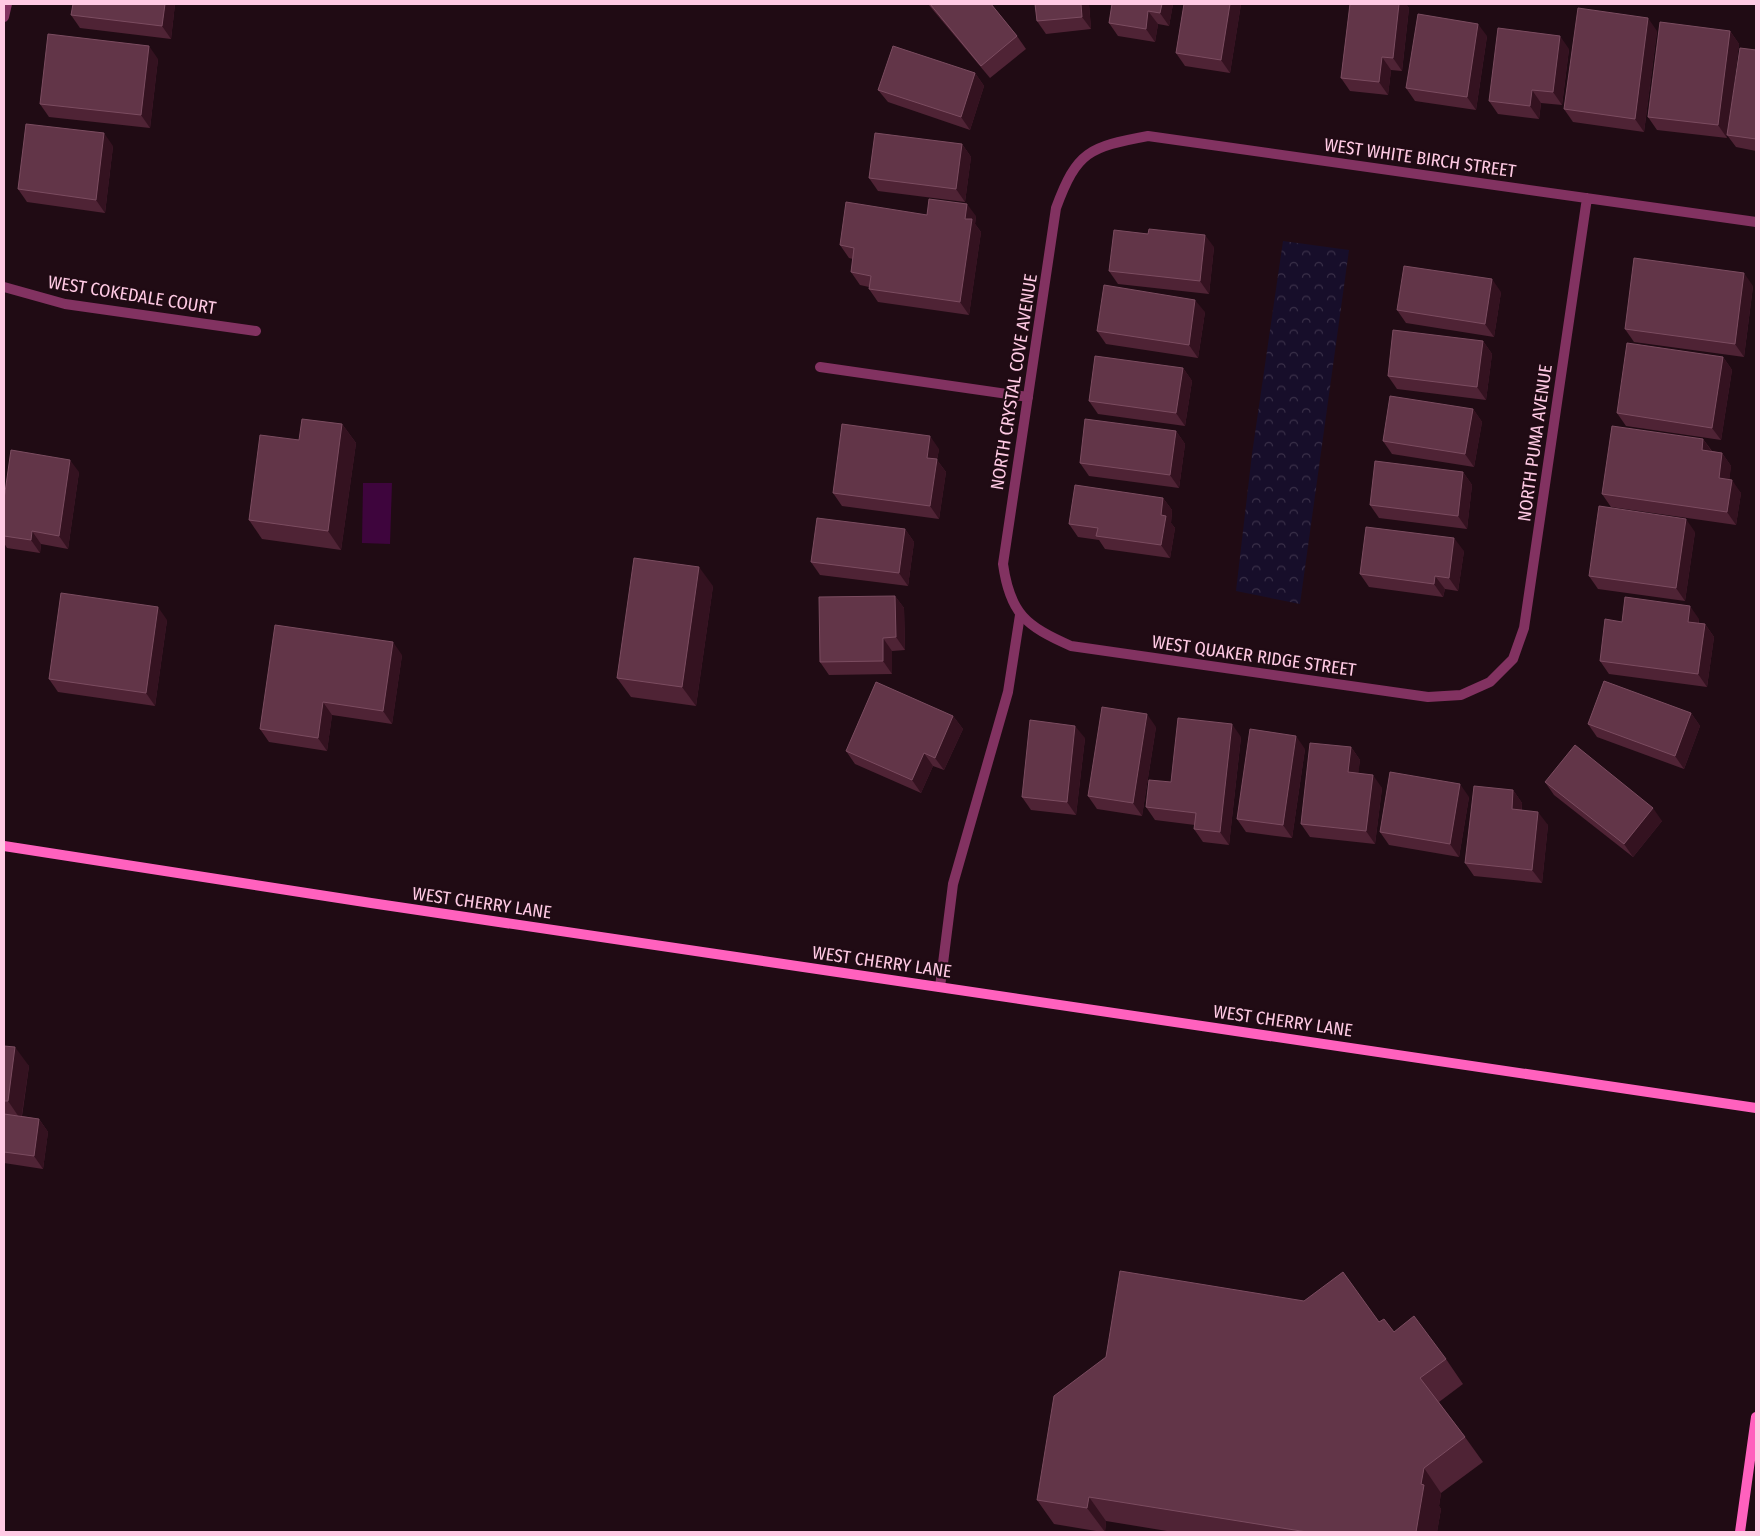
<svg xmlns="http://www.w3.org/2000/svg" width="1760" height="1536" font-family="'Fira Sans Condensed',sans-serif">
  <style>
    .park { fill: url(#park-crowns) }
    .water { fill: #3e053d }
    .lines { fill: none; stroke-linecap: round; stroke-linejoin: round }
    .service { stroke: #823261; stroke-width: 10 }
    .minor { stroke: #823261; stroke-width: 10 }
    .secondary { stroke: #ff61be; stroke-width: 10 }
    .wall { fill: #4f2335 }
    .shaded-wall { fill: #341220 }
    .building { fill: #623548; stroke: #7b4c60 }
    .labels { text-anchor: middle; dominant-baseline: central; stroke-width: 4.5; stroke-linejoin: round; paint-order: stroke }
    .street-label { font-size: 18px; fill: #ffcae4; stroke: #200b14 }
  </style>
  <defs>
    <pattern id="park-crowns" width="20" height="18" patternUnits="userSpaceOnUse" patternTransform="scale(1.25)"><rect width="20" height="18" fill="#170e2a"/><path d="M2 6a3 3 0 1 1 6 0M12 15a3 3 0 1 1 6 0" fill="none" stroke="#3a3049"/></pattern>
  </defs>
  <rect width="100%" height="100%" fill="#200b14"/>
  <polygon class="park" points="1283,241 1349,250 1300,604 1236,591 1252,454"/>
  <polygon class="water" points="363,483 392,483 390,544 362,543"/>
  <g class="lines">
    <polyline class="service" points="940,987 953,884 1008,692 1020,615"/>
    <g class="minor">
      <polyline points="4,17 7,4"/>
      <path d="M1587,198L1524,628L1513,659L1490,682L1461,695L1428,697L1071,646C1026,626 1010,614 1003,564L1056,208C1077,151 1089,147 1148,136L1756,222"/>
      <polyline points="4,287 65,304 256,331"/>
      <polyline points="820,367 1028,397"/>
    </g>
    <g class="secondary">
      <polyline points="4,846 371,903 1756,1108"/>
      <polyline points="1740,1532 1756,1417"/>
    </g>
  </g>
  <g class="wall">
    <polygon points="73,4 175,4 171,39 80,28 71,15"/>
    <polygon points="928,4 991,4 1017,36 1026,49 990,78"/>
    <polygon points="1035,4 1089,4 1091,29 1046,34 1037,21"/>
    <polygon points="1112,4 1173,4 1169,26 1158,24 1155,42 1118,36 1109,23"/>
    <polygon points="1184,4 1241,4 1230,73 1185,66 1176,53"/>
    <polygon points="1350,4 1406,4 1409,8 1402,71 1391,70 1388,95 1350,91 1341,78"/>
    <polygon points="1657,31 1644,132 1573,122 1564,109"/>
    <polygon points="1730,31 1739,44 1730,112 1756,50 1756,151 1736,147 1727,135 1727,138 1657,130 1648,117"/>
    <polygon points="1487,36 1476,110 1415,101 1406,88"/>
    <polygon points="1569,49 1562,105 1541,103 1539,119 1498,114 1489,101"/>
    <polygon points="158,59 150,128 49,117 40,104"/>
    <polygon points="975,73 984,86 970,130 888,102 878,90"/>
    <polygon points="962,144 971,157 965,202 878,191 869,178"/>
    <polygon points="113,146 105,213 27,202 18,189"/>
    <polygon points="927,215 976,216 975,224 981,232 969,315 878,302 869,289 869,287 860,285 851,272 853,259 849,258 840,245"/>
    <polygon points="1214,247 1209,294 1118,284 1109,271"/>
    <polygon points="1753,286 1744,357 1634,342 1625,329"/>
    <polygon points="1501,292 1494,337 1406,323 1397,310"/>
    <polygon points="1205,312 1198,358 1106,344 1097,331"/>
    <polygon points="1483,341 1492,354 1486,400 1397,389 1388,376"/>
    <polygon points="1723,357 1732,370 1721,440 1626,426 1617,413"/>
    <polygon points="1183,368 1192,381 1185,426 1098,414 1089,401"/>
    <polygon points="1473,409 1482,422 1474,467 1392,454 1383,441"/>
    <polygon points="342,424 356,443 341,550 262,539 249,520 299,440"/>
    <polygon points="1176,431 1185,444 1179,488 1089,476 1080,463"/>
    <polygon points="1703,439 1712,451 1722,453 1731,466 1729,480 1741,493 1736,525 1611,507 1602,494"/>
    <polygon points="939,449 937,460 946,472 939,519 842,506 833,493"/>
    <polygon points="79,472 68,549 41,544 40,553 7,548 4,543 4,499"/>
    <polygon points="1463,472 1472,485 1467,529 1379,518 1370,505"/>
    <polygon points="1163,498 1172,510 1171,523 1175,528 1170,558 1105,549 1099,540 1078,537 1069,524"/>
    <polygon points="905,529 914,542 908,586 820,575 811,562"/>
    <polygon points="1695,532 1685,601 1598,589 1589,576"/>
    <polygon points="1464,551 1458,591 1445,589 1443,597 1369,587 1360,574"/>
    <polygon points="713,586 696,706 631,697 617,678"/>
    <polygon points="895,596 904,608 905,650 892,651 892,674 829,675 820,662"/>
    <polygon points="1699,619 1699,623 1705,624 1714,637 1707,687 1609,674 1600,661"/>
    <polygon points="167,620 155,706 58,692 49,679"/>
    <polygon points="402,655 392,724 332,715 327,751 269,742 260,729"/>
    <polygon points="1691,713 1700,726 1684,769 1597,737 1588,724"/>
    <polygon points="953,716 963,729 944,770 933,766 921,793 855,764 846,751"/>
    <polygon points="1156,727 1142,816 1097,809 1088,796"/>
    <polygon points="1241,737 1229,845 1203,842 1194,829 1195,825 1155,820 1146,807 1171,782"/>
    <polygon points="1085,738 1076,815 1031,810 1022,797"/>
    <polygon points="1351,747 1360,760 1358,773 1382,788 1375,844 1310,837 1301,824"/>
    <polygon points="1305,749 1292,838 1246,832 1237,819"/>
    <polygon points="1545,782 1662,821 1633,857 1554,795"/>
    <polygon points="1513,790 1522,803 1522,810 1548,825 1542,883 1474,876 1465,863"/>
    <polygon points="1469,797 1459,857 1389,845 1380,832"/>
    <polygon points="4,1046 29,1066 22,1116 39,1119 48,1132 43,1169 4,1163"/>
    <polygon points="1379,1322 1394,1332 1446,1359 1463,1384 1439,1402 1465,1437 1483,1462 1441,1493 1439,1506 1441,1509 1437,1532 1173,1532 1106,1521 1105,1532 1102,1532 1054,1524 1037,1500"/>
  </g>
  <g class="shaded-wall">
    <polygon points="165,4 175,4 171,39 162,26"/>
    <polygon points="1081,4 1089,4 1091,29 1082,17"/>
    <polygon points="1162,4 1173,4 1169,26 1160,13"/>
    <polygon points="1230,4 1241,4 1230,73 1221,60"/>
    <polygon points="1399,4 1406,4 1409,8 1402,71 1393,58"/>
    <polygon points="1148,11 1158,24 1155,42 1146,29"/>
    <polygon points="1648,18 1657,31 1644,132 1635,119"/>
    <polygon points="1478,24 1487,36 1476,110 1467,97"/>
    <polygon points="1730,31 1739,44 1727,138 1718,125"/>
    <polygon points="1560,36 1569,49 1562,105 1553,92"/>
    <polygon points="149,46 158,59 150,128 141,115"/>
    <polygon points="1382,57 1391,70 1388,95 1379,82"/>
    <polygon points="975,73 984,86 970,130 961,117"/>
    <polygon points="1532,90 1541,103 1539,119 1530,106"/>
    <polygon points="104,133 113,146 105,213 96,200"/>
    <polygon points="962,144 971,157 965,202 956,189"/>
    <polygon points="967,204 976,216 975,224 981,232 969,315 960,302 965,219"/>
    <polygon points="1205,235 1214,247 1209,294 1200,281"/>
    <polygon points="1744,273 1753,286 1744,357 1735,344"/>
    <polygon points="1492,279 1501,292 1494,337 1485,324"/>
    <polygon points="1195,300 1205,312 1198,358 1189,345"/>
    <polygon points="1483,341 1492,354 1486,400 1477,387"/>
    <polygon points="1723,357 1732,370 1721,440 1712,428"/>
    <polygon points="1183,368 1192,381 1185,426 1176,413"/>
    <polygon points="1473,409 1482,422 1474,467 1465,454"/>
    <polygon points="342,424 356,443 341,550 328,531"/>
    <polygon points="1176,431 1185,444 1179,488 1170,475"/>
    <polygon points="930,436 939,449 937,460 946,472 939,519 930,506 927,458"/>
    <polygon points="1703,439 1712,452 1702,450"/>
    <polygon points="1722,453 1731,466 1728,491 1719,478"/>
    <polygon points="70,460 79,472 68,549 59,536"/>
    <polygon points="1463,472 1472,485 1467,529 1458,516"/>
    <polygon points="1732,480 1741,493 1736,525 1727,512"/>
    <polygon points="1163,498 1172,510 1171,523 1175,528 1170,558 1161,545 1161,515"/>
    <polygon points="1686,519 1695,532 1685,601 1676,588"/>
    <polygon points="905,529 914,542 908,586 899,573"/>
    <polygon points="32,531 41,544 40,553 31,540"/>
    <polygon points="1454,538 1464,551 1458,591 1449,578"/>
    <polygon points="699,567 713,586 696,706 682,687"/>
    <polygon points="1435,576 1445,589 1443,597 1434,584"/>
    <polygon points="895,596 904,608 905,650 896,637"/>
    <polygon points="1690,606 1699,619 1697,635 1688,622"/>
    <polygon points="158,607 167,620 155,706 146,693"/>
    <polygon points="1705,624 1714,637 1707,687 1698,674"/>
    <polygon points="883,638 892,651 892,674 883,661"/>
    <polygon points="393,642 402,655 392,724 383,711"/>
    <polygon points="323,702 332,715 327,751 318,738"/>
    <polygon points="1691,713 1700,726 1684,769 1675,756"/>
    <polygon points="1147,714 1156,727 1142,816 1133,803"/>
    <polygon points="953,716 963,729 944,770 935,758"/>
    <polygon points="1232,724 1241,737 1229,845 1220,832"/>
    <polygon points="1075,726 1085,738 1076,815 1067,802"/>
    <polygon points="1296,736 1305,749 1292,838 1283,825"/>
    <polygon points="1351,747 1360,760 1357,785 1348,772"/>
    <polygon points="924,753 933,766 921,793 912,780"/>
    <polygon points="1373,775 1382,788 1375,844 1366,831"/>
    <polygon points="1460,784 1469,797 1459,857 1450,844"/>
    <polygon points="1513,790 1522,803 1521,822 1512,809"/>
    <polygon points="1653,808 1662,821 1633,857 1624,844"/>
    <polygon points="1538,812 1548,825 1542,883 1532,870"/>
    <polygon points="15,1047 29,1066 21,1120 8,1101"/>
    <polygon points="39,1119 48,1132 43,1169 34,1156"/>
    <polygon points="1424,1468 1441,1493 1439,1506 1441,1509 1437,1532 1416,1532 1421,1484"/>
    <polygon points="1089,1497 1106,1521 1105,1532 1087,1508"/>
  </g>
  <g class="building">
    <polygon points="73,4 165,4 162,26 71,15"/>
    <polygon points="930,4 991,4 1017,36 981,66"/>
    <polygon points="1035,4 1081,4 1082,17 1037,21"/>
    <polygon points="1112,4 1162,4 1160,13 1148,11 1146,29 1109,23"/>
    <polygon points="1184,4 1230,4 1221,60 1176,53"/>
    <polygon points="1350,4 1399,4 1393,58 1382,57 1379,82 1341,78"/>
    <polygon points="1578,8 1648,18 1635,119 1564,109"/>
    <polygon points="1418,14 1478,24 1467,97 1406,88"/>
    <polygon points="1660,22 1730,31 1718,125 1648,117"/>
    <polygon points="1498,28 1560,36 1553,92 1532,90 1530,106 1489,101"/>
    <polygon points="48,34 149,46 141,115 40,104"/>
    <polygon points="893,46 975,73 961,117 878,90"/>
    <polygon points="1740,48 1756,50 1756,139 1727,135"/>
    <polygon points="26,124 104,133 96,200 18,189"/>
    <polygon points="875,133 962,144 956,189 869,178"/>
    <polygon points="929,199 967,204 965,219 972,219 960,302 869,289 871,276 851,272 854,248 840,245 846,202 927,215"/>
    <polygon points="1149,229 1205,235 1200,281 1109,271 1114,230 1148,234"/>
    <polygon points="1634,258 1744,273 1735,344 1625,329"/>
    <polygon points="1404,266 1492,279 1485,324 1397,310"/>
    <polygon points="1104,285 1195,300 1189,345 1097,331"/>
    <polygon points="1393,330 1483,341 1477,387 1388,376"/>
    <polygon points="1627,343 1723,357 1712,428 1617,413"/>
    <polygon points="1095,356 1183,368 1176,413 1089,401"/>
    <polygon points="1390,396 1473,409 1465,454 1383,441"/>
    <polygon points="302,419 342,424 328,531 249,520 260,435 299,440"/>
    <polygon points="1085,419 1176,431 1170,475 1080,463"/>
    <polygon points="842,424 930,436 927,458 937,459 930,506 833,493"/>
    <polygon points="1612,426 1703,439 1702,450 1722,453 1719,478 1732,480 1727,512 1602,494"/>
    <polygon points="11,450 70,460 59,536 32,531 31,540 4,536 4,499"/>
    <polygon points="1375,461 1463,472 1458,516 1370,505"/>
    <polygon points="1075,485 1163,498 1161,515 1166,516 1161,545 1096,536 1098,528 1069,524"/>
    <polygon points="1599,506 1686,519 1676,588 1589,576"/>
    <polygon points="817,518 905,529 899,573 811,562"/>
    <polygon points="1366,527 1454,538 1449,578 1435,576 1434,584 1360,574"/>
    <polygon points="634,558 699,567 682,687 617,678"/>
    <polygon points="61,593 158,607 146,693 49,679"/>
    <polygon points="895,596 896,637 883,638 883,661 820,662 819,597"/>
    <polygon points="1625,597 1690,606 1688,622 1705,624 1698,674 1600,661 1605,619 1622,622"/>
    <polygon points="275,625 393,642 383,711 323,702 318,738 260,729"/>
    <polygon points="1604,681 1691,713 1675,756 1588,724"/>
    <polygon points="876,682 953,716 935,758 924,753 912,780 846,751"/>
    <polygon points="1102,707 1147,714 1133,803 1088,796"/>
    <polygon points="1178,718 1232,724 1220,832 1194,829 1196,813 1146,807 1149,780 1171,782"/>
    <polygon points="1030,720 1075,726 1067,802 1022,797"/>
    <polygon points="1250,729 1296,736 1283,825 1237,819"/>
    <polygon points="1310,743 1351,747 1348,772 1373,775 1366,831 1301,824"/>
    <polygon points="1575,745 1653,808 1624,844 1545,782"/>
    <polygon points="1390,772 1460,784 1450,844 1380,832"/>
    <polygon points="1474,786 1513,790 1512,809 1538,812 1532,870 1465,863"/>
    <polygon points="4,1046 15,1047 8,1101 4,1101"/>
    <polygon points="4,1114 39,1119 34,1156 4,1152"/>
    <polygon points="1120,1271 1304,1301 1343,1272 1379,1322 1384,1319 1394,1332 1414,1316 1446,1359 1420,1378 1465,1437 1424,1468 1421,1484 1424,1485 1416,1532 1307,1532 1089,1497 1087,1508 1037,1500 1054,1396 1106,1357"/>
  </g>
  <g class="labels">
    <g class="street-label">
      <text transform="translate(1420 158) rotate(8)">WEST WHITE BIRCH STREET</text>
      <text transform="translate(132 295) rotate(9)">WEST COKEDALE COURT</text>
      <text transform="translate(1014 382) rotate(-81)">NORTH CRYSTAL COVE AVENUE</text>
      <text transform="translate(1535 443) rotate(-82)">NORTH PUMA AVENUE</text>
      <text transform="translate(1254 656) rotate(8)">WEST QUAKER RIDGE STREET</text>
      <text transform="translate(482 903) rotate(8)">WEST CHERRY LANE</text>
      <text transform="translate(882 962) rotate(8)">WEST CHERRY LANE</text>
      <text transform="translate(1283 1021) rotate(8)">WEST CHERRY LANE</text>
    </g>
  </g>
  <rect width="1760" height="1536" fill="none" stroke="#ffcae4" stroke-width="10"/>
</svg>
